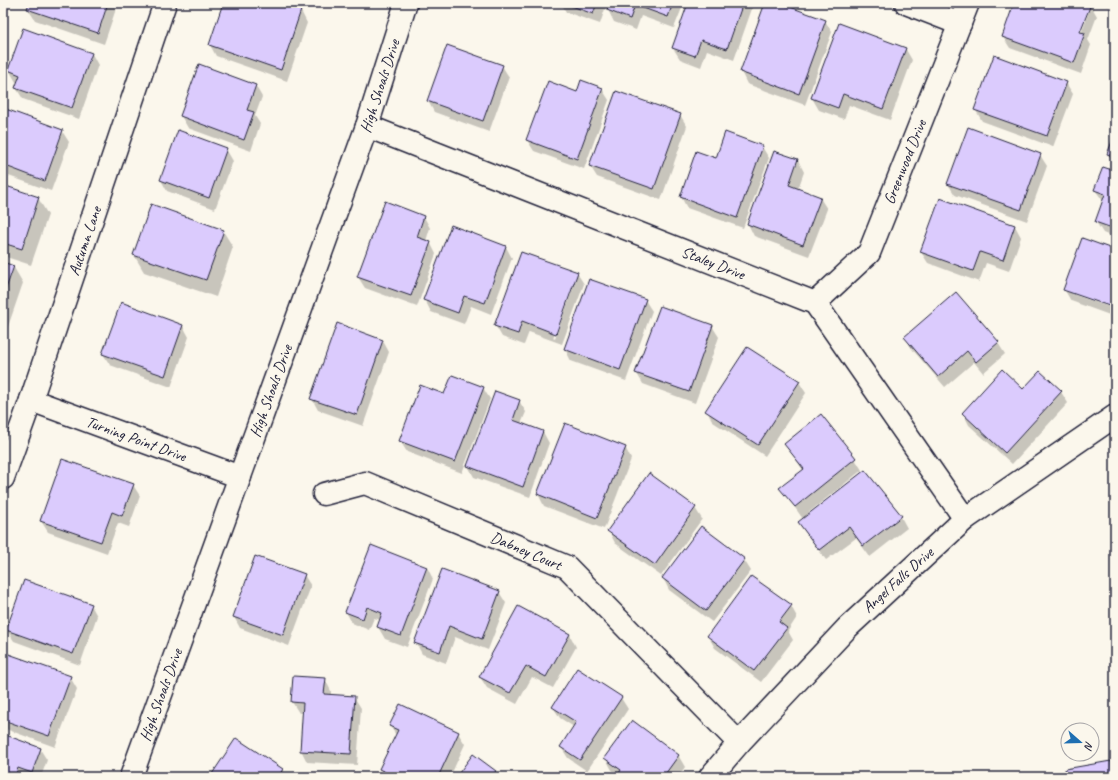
<svg xmlns="http://www.w3.org/2000/svg" width="1118" height="780" font-family="Caveat,sans-serif">
  <style>
    .shadow { fill: #0003; fill-rule: evenodd }
    .building { fill: #dbcbfd; stroke: #22223b }
    .lines { fill: none; stroke-linecap: round; stroke-linejoin: round }
    .minor-casing { stroke: #22223b; stroke-width: 25 }
    .tertiary-casing { stroke: #22223b; stroke-width: 25 }
    .minor { stroke: #fbf7ec; stroke-width: 22 }
    .tertiary { stroke: #fbf7ec; stroke-width: 22 }
    .labels { text-anchor: middle; dominant-baseline: central; stroke-width: 3; stroke-linejoin: round; paint-order: stroke }
    .street-label { font-size: 16px; fill: #22223b; stroke: #fbf7ec }
  </style>
  <rect width="100%" height="100%" fill="#fbf7ec"/>
  <filter id="ink" filterUnits="userSpaceOnUse"><feTurbulence type="fractalNoise" baseFrequency=".025" numOctaves="2"/><feDisplacementMap in="SourceGraphic" scale="8" xChannelSelector="R" yChannelSelector="G"/><feConvolveMatrix kernelMatrix="1 2 1 2 8 2 1 2 1" color-interpolation-filters="sRGB"/></filter>
  <g filter="url(#ink)">
    <g class="shadow">
      <polygon points="30,3 118,3 104,44 35,20 28,9"/>
      <polygon points="224,3 277,3 301,11 307,23 287,81 216,56 210,45"/>
      <polygon points="509,3 516,3 515,5"/>
      <polygon points="561,3 607,3 600,24 566,12"/>
      <polygon points="610,3 684,3 674,28 641,16 636,30 614,22 608,10"/>
      <polygon points="689,3 754,3 734,60 707,50 701,67 680,59 673,48"/>
      <polygon points="766,3 776,3 825,21 832,32 805,105 747,84 741,72"/>
      <path d="M1016,3L1090,4L1097,16L1088,40L1091,45L1081,74L1010,48L1003,37ZM1087,11H1089L1080,37L1078,36Z"/>
      <polygon points="1101,3 1109,3 1108,6"/>
      <polygon points="905,48 912,60 890,120 849,105 844,119 819,110 812,98"/>
      <polygon points="92,54 98,65 79,119 23,99 16,88 18,83 16,82 9,70"/>
      <polygon points="502,66 509,77 489,132 434,112 428,101"/>
      <polygon points="1066,83 1073,94 1053,147 982,121 975,109"/>
      <polygon points="255,85 262,97 255,116 260,124 251,151 188,128 181,116"/>
      <polygon points="602,89 609,100 584,169 534,151 527,140 578,93"/>
      <polygon points="3,109 62,131 69,142 51,191 3,174"/>
      <polygon points="680,115 687,126 661,200 597,177 590,166"/>
      <polygon points="1115,137 1115,165 1108,154"/>
      <polygon points="762,147 769,158 743,228 687,208 681,197"/>
      <polygon points="226,149 233,161 215,209 167,191 161,180"/>
      <polygon points="775,152 798,160 804,172 798,189 820,198 827,209 809,256 754,236 748,224"/>
      <polygon points="1040,155 1047,166 1027,221 955,195 948,184"/>
      <polygon points="1115,172 1115,228 1104,224 1104,226 1115,230 1115,238 1103,233 1096,222 1104,202 1095,190"/>
      <polygon points="3,186 38,198 48,215 31,265 3,256"/>
      <polygon points="424,217 430,228 426,241 430,242 436,254 417,307 365,288 358,277"/>
      <polygon points="1015,226 1021,237 1009,271 986,263 979,282 928,263 921,252"/>
      <polygon points="223,231 233,247 216,297 144,272 134,255"/>
      <polygon points="506,247 512,258 491,314 471,306 464,324 431,312 425,300"/>
      <polygon points="1115,251 1115,307 1072,292 1072,294 1115,309 1115,317 1071,301 1064,289"/>
      <polygon points="3,263 13,266 23,283 3,341"/>
      <path d="M577,273L584,284L562,344L529,332L524,345L502,337L495,325ZM574,280H576L555,339L553,338Z"/>
      <polygon points="956,294 998,343 1005,354 983,373 974,362 945,387 912,349 905,337"/>
      <polygon points="645,300 652,311 626,381 571,361 565,349"/>
      <polygon points="183,326 189,337 171,387 110,365 103,354"/>
      <polygon points="712,326 719,337 695,403 643,384 636,372"/>
      <polygon points="383,341 389,352 363,426 318,410 312,399"/>
      <polygon points="799,382 806,393 765,456 713,422 707,411"/>
      <polygon points="483,388 490,399 462,473 407,452 400,441"/>
      <polygon points="1061,392 1068,403 1012,464 969,425 963,413"/>
      <polygon points="519,401 526,412 521,424 543,432 549,443 530,497 474,477 468,466"/>
      <polygon points="785,444 855,459 862,470 809,512 810,514 865,471 901,517 907,528 870,557 856,538 826,560 806,533 799,522 803,519 781,488 803,470"/>
      <polygon points="625,447 631,459 604,529 544,506 538,494"/>
      <polygon points="650,475 695,508 702,519 661,576 615,543 609,531"/>
      <polygon points="133,485 140,496 129,527 118,523 107,553 48,532 41,521"/>
      <polygon points="744,560 751,571 712,622 669,590 663,578"/>
      <polygon points="427,567 433,579 407,647 385,639 378,627 381,620 374,618 369,630 352,623 346,612"/>
      <polygon points="304,575 311,586 289,646 240,628 234,617"/>
      <polygon points="499,592 506,603 488,650 455,637 446,663 422,654 416,643"/>
      <polygon points="91,605 97,616 80,665 14,641 7,630"/>
      <polygon points="791,606 797,617 788,631 793,640 761,682 715,648 708,636"/>
      <polygon points="518,607 570,635 576,647 553,688 532,677 517,704 487,688 480,677"/>
      <polygon points="3,653 70,677 77,689 55,747 3,728"/>
      <polygon points="325,679 331,691 331,695 354,697 361,708 357,765 307,762 301,750 304,714 299,713 292,702"/>
      <polygon points="621,698 628,709 587,771 568,758 561,747 574,727 560,718 553,707"/>
      <polygon points="390,726 458,733 465,744 450,777 385,777 380,769 396,735"/>
      <polygon points="3,735 40,749 47,760 41,777 3,777"/>
      <polygon points="237,739 283,770 287,777 212,777"/>
      <polygon points="678,755 685,767 678,777 618,777 619,775 612,770 606,759"/>
      <polygon points="1111,762 1115,769 1115,777 1068,777"/>
      <polygon points="495,771 498,777 458,777"/>
    </g>
    <g class="building">
      <polygon points="29,3 108,3 98,33 27,9"/>
      <polygon points="223,3 280,3 301,10 281,70 209,45"/>
      <polygon points="564,3 597,3 593,14"/>
      <polygon points="609,3 673,3 668,17 635,5 630,19 607,10"/>
      <polygon points="688,3 743,3 727,49 701,40 695,56 672,48"/>
      <polygon points="765,3 779,3 826,20 799,94 740,72"/>
      <polygon points="1014,3 1091,4 1080,32 1085,33 1074,63 1002,37"/>
      <polygon points="839,23 906,48 883,109 843,94 838,108 811,98"/>
      <polygon points="23,28 92,53 72,108 15,88 20,75 8,70"/>
      <polygon points="447,45 503,65 483,121 427,101"/>
      <polygon points="994,55 1067,82 1047,136 974,110"/>
      <polygon points="199,64 256,85 247,110 254,112 244,140 180,116"/>
      <polygon points="581,80 603,88 577,159 526,140 548,81 577,92"/>
      <polygon points="616,91 681,114 654,189 589,166"/>
      <polygon points="3,108 63,130 45,181 3,165"/>
      <polygon points="968,127 1041,154 1021,210 947,184"/>
      <polygon points="178,130 227,148 209,198 160,180"/>
      <polygon points="725,132 763,146 737,218 680,197 696,151 716,158"/>
      <polygon points="1115,134 1115,157 1107,154"/>
      <polygon points="774,151 798,159 789,185 821,197 803,245 747,224"/>
      <polygon points="1103,167 1115,171 1115,229 1095,222 1105,194 1094,190"/>
      <polygon points="3,185 39,197 22,249 3,243"/>
      <polygon points="940,198 1015,225 1003,260 980,252 973,271 920,252"/>
      <polygon points="385,201 424,216 417,237 431,242 411,296 357,277"/>
      <polygon points="151,204 224,230 206,280 133,255"/>
      <polygon points="451,225 506,246 485,303 464,296 458,313 423,300"/>
      <polygon points="1082,238 1115,250 1115,308 1063,290"/>
      <polygon points="521,252 578,272 556,334 522,321 518,334 494,326"/>
      <polygon points="3,262 14,266 3,297"/>
      <polygon points="589,279 646,299 620,370 564,349"/>
      <polygon points="956,292 999,342 976,362 967,351 938,377 904,337"/>
      <polygon points="121,302 183,325 165,376 102,354"/>
      <polygon points="660,306 713,325 689,392 635,373"/>
      <polygon points="337,323 383,340 357,415 310,399"/>
      <polygon points="747,347 800,381 758,445 705,411"/>
      <polygon points="1002,369 1023,389 1040,371 1062,391 1005,453 962,413"/>
      <polygon points="452,375 484,387 455,462 399,441 420,385 444,394"/>
      <polygon points="495,391 520,400 513,420 543,431 523,487 467,466"/>
      <polygon points="821,414 856,458 795,507 779,488 804,469 784,444"/>
      <polygon points="565,423 626,447 597,518 537,494"/>
      <polygon points="62,459 134,484 122,516 112,512 101,542 40,521"/>
      <polygon points="865,470 902,516 863,546 849,527 819,550 798,522"/>
      <polygon points="649,473 696,507 655,565 607,531"/>
      <polygon points="701,526 745,559 706,611 662,578"/>
      <polygon points="371,545 427,567 401,636 377,627 382,613 367,607 363,619 345,612"/>
      <polygon points="255,556 305,574 283,635 233,617"/>
      <polygon points="442,569 500,591 482,639 449,626 440,652 414,643"/>
      <polygon points="751,576 792,605 779,622 787,628 754,671 707,636"/>
      <polygon points="24,580 92,604 73,654 6,630"/>
      <polygon points="518,606 570,634 546,677 526,666 510,693 479,677"/>
      <polygon points="3,652 71,676 49,736 3,720"/>
      <polygon points="577,668 622,697 580,760 560,747 576,722 552,707"/>
      <polygon points="293,676 326,678 324,694 355,696 351,754 300,751 303,703 291,702"/>
      <polygon points="400,704 459,732 438,777 395,777 379,769 398,730 389,726"/>
      <polygon points="632,720 679,755 663,777 617,777 621,770 604,758"/>
      <polygon points="3,734 41,748 32,773 18,768 15,777 3,777"/>
      <polygon points="236,738 283,769 278,777 210,777"/>
      <polygon points="473,754 496,771 491,777 456,777"/>
      <polygon points="1111,761 1114,777 1067,777 1065,769"/>
    </g>
    <g class="lines">
      <g class="minor-casing">
        <g id="minor">
          <polyline points="906,3 960,24"/>
          <polyline points="367,126 815,303 965,519"/>
          <polyline points="815,303 869,253 968,3"/>
          <polyline points="31,400 240,477"/>
          <polyline points="3,478 31,400 165,3"/>
          <polyline points="324,494 365,483 567,567 739,743"/>
          <polyline points="710,777 739,743 847,628 965,519 1115,416"/>
        </g>
      </g>
      <g class="tertiary-casing">
        <polyline id="tertiary" points="131,777 367,126 406,3"/>
      </g>
      <use href="#minor" class="minor"/>
      <use href="#tertiary" class="tertiary"/>
    </g>
  </g>
  <g class="labels">
    <g class="street-label">
      <text transform="translate(380 86) rotate(-72)">High Shoals Drive</text>
      <text transform="translate(905 162) rotate(-68)">Greenwood Drive</text>
      <text transform="translate(85 241) rotate(-71)">Autumn Lane</text>
      <text transform="translate(713 263) rotate(21)">Staley Drive</text>
      <text transform="translate(271 391) rotate(-70)">High Shoals Drive</text>
      <text transform="translate(136 439) rotate(20)">Turning Point Drive</text>
      <text transform="translate(526 551) rotate(23)">Dabney Court</text>
      <text transform="translate(898 580) rotate(-42)">Angel Falls Drive</text>
      <text transform="translate(161 695) rotate(-70)">High Shoals Drive</text>
    </g>
  </g>
  <rect width="1118" height="780" fill="none" stroke="#fbf7ec" stroke-width="16"/>
  <rect x="8" y="8" width="1102" height="764" fill="none" stroke="#22223b" stroke-width="1.5" filter="url(#ink)"/>
  <g transform="translate(1080 742) rotate(110)"><circle r="19" fill="#fbf7ec" stroke="#a4a2a5"/>
  <path d="M0-3L7 15L0 10L-7 15Z" fill="#1f6fb2"/>
  <text y="-6" font-size="11" font-weight="bold" text-anchor="middle" fill="#22223b">N</text>
  </g>
</svg>
